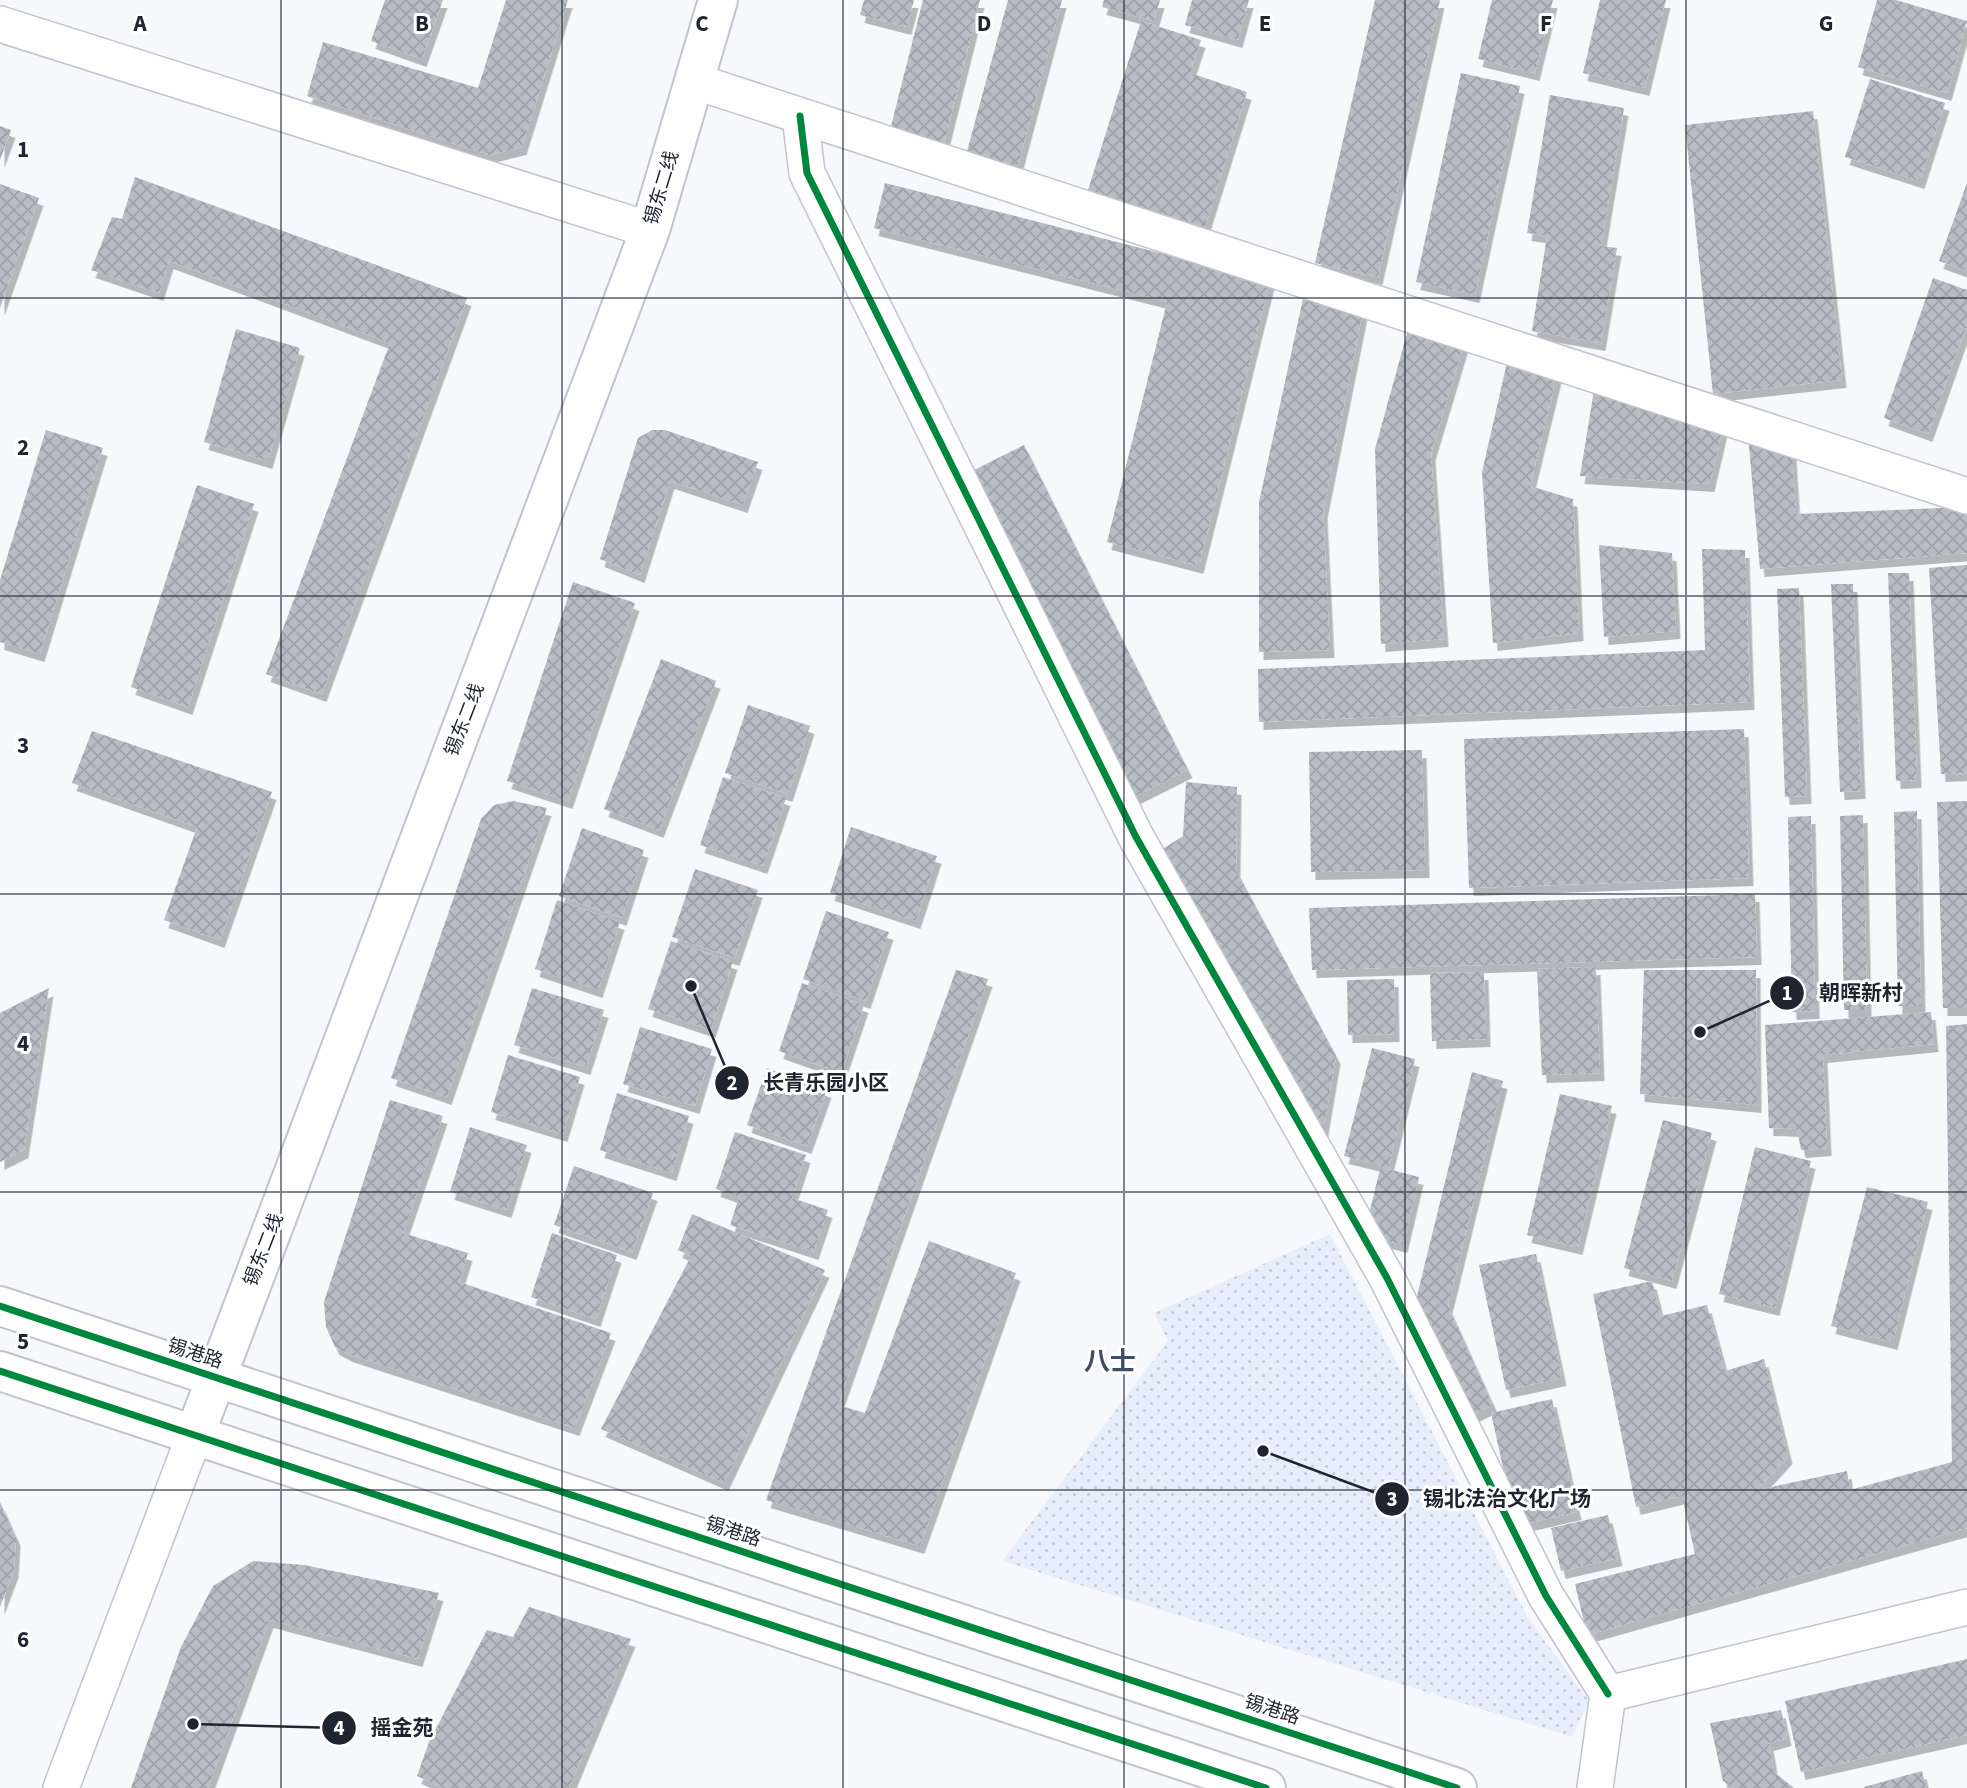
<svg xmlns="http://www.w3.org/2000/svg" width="1967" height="1788" font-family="'Source Sans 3','Noto Sans SC',sans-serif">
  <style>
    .park { fill: url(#park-dots) }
    .building { fill: url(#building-cross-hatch); filter: url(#shadow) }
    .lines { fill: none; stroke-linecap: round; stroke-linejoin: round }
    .street-casing { stroke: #c1c4cc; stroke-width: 38 }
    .secondary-casing { stroke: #c1c4cc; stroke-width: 42 }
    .primary-casing { stroke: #c1c4cc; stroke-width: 42 }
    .street { stroke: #fefeff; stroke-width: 35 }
    .secondary { stroke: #fefeff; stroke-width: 38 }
    .primary { stroke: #fefeff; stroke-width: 38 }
    .cycleway-casing { stroke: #fff; stroke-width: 11 }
    .cycleway { stroke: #00873e; stroke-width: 7 }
    .grid { fill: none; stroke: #1e2430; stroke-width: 2; stroke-opacity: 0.55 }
    .labels { text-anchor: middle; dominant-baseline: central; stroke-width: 6; stroke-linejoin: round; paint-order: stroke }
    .street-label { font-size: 19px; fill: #1e2430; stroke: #fff }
    .district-label { font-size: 26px; font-weight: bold; fill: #404d68; stroke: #fff }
    .grid-label { font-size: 23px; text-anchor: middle; font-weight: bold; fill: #1e2430; stroke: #fff; stroke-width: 6; stroke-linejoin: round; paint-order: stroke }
    .leader { fill: none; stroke: #1e2430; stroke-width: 2.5 }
    .callout-dot { fill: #1e2430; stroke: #fff; stroke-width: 2.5 }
    .mark-label { font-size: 21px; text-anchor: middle; font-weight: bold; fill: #fff }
    .callout-label { font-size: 21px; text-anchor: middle; font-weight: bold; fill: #1e2430; stroke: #fff; stroke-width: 6; stroke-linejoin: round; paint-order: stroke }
  </style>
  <defs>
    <pattern id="park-dots" width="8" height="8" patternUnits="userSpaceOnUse" patternTransform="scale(1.75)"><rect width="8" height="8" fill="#e7eefb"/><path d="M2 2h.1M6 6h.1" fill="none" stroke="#c6ccd7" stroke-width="1.8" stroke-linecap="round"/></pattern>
    <pattern id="building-cross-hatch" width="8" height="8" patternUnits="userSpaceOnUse" patternTransform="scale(1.75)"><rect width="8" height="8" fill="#b7bcc5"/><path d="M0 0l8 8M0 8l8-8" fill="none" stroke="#9da1aa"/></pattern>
    <filter id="shadow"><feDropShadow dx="4.5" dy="8" stdDeviation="0" flood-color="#0004"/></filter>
  </defs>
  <rect width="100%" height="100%" fill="#f6f8fc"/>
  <polygon class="park" points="1330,1234 1528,1618 1589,1701 1572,1737 1002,1561 1168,1341 1154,1313"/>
  <g class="building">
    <polygon points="385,0 443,0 422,59 371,41"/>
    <polygon points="506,0 568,0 522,147 489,155 307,96 323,42 478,88"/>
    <polygon points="864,0 914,0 907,27 860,15"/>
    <polygon points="923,0 980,0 944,144 890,130"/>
    <polygon points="1008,0 1062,0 1017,169 966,155"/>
    <polygon points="1104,0 1160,0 1154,21 1102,7"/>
    <polygon points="1192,0 1249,0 1238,40 1185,25"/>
    <polygon points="1375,0 1440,0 1378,277 1315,263"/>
    <polygon points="1492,0 1553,0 1535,73 1478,59"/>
    <polygon points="1600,0 1666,0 1645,88 1583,73"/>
    <polygon points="1877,0 1896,0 1967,21 1947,93 1858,67"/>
    <polygon points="1141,21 1201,40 1190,73 1247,92 1205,227 1088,190"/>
    <polygon points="1461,73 1520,86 1475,295 1416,282"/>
    <polygon points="1870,79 1945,103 1920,181 1845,157"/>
    <polygon points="1550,95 1624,108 1601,246 1617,248 1601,343 1532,331 1547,236 1527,233"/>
    <polygon points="1813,111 1842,380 1713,394 1685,125"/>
    <polygon points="0,126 11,130 0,160"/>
    <polygon points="135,177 467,298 322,694 266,674 390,343 169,261 159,293 91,270 112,217 122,219"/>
    <polygon points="885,183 1270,281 1199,566 1107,542 1167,302 874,228"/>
    <polygon points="1967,183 1967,271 1939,261"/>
    <polygon points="0,184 39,198 0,308"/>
    <polygon points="1933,278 1967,290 1967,324 1928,434 1884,418"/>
    <polygon points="1304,294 1363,311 1323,511 1330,650 1259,652 1259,502"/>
    <polygon points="1409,326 1464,343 1431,453 1444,639 1381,644 1375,449"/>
    <polygon points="236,329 300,348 268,461 204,442"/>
    <polygon points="1508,358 1558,371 1530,486 1573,499 1579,633 1493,643 1482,472"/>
    <polygon points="1595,384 1723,428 1710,484 1580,476"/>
    <polygon points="46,430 103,448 40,654 0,642 0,580"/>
    <polygon points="652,430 665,430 758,462 743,505 670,481 640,575 600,559 638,438"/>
    <polygon points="1748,435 1792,452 1796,514 1967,507 1967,553 1760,569"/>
    <polygon points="1024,445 1188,770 1134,797 970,472"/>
    <polygon points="197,485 254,504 188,707 131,687"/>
    <polygon points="1599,545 1672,553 1676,631 1604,637"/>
    <polygon points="1702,549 1745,550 1750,702 1259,722 1258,669 1705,650"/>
    <polygon points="1967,565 1967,773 1941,774 1929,568"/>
    <polygon points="1888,573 1909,573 1917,780 1896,781"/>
    <polygon points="573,582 635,603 568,801 507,781"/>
    <polygon points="1831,584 1853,584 1861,791 1840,792"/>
    <polygon points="1799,588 1807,796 1785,797 1777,589"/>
    <polygon points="661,659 716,681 659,830 604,809"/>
    <polygon points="748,705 810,726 788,794 725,773"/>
    <polygon points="1744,729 1749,878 1469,888 1464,739"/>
    <polygon points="92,731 272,792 220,940 164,920 197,827 72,783"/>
    <polygon points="1422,750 1425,870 1311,872 1309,752"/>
    <polygon points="723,777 786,798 763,866 700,845"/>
    <polygon points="1186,782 1237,787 1236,870 1336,1056 1322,1139 1158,852 1183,836"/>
    <polygon points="513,801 547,808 447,1097 391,1078 481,819 494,805"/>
    <polygon points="1967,801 1967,1008 1943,1008 1937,802"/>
    <polygon points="1917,811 1921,1006 1898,1006 1894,812"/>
    <polygon points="1863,815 1867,1010 1844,1010 1840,816"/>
    <polygon points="1811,816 1815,1011 1792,1012 1788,817"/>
    <polygon points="851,827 937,856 916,921 830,893"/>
    <polygon points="582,828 644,850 622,918 559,896"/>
    <polygon points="695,869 758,890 735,958 672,937"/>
    <polygon points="1755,894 1757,957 1312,970 1309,908"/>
    <polygon points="557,900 620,922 598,990 535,969"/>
    <polygon points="826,911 889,932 866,1001 803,979"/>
    <polygon points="671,941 733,962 711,1030 648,1009"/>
    <polygon points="1596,967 1600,1073 1542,1075 1537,969"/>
    <polygon points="956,970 988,979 838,1405 865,1413 929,1241 1016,1273 920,1546 766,1500"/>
    <polygon points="1644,970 1756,970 1757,1105 1640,1094"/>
    <polygon points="1484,972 1486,1039 1432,1041 1430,973"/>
    <polygon points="1394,979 1395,1034 1348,1035 1347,980"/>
    <polygon points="802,983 864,1005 841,1073 779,1051"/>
    <polygon points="49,988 24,1150 0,1162 0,1013"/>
    <polygon points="532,988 604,1010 586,1067 514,1045"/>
    <polygon points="1931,1012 1934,1044 1823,1055 1827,1148 1801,1150 1797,1129 1769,1128 1765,1025"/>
    <polygon points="1967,1024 1967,1528 1587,1635 1575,1584 1695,1554 1682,1496 1636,1507 1593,1294 1652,1281 1661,1316 1707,1305 1725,1371 1764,1359 1788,1456 1757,1490 1847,1471 1850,1490 1952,1462 1946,1026"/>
    <polygon points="640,1027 712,1049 695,1106 623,1084"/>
    <polygon points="1372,1048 1415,1059 1388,1169 1419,1177 1403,1245 1364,1235 1381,1165 1344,1156"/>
    <polygon points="508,1055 580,1077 563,1134 491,1112"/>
    <polygon points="767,1068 827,1090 807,1146 747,1125"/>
    <polygon points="1472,1072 1503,1081 1448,1306 1493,1405 1466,1418 1415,1304"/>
    <polygon points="617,1093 689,1116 672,1173 600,1150"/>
    <polygon points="1560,1094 1612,1106 1578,1247 1527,1235"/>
    <polygon points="390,1100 443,1116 403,1233 468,1253 459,1282 611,1333 575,1428 348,1354 335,1347 326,1327 324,1302"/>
    <polygon points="1663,1120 1712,1133 1672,1281 1624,1268"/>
    <polygon points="470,1127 527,1145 507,1210 450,1192"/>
    <polygon points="735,1132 806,1155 792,1198 828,1210 814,1252 730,1225 739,1197 716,1189"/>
    <polygon points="1755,1147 1811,1161 1775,1308 1719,1294"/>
    <polygon points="574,1166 653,1193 632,1252 554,1225"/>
    <polygon points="1867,1187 1928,1202 1893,1342 1831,1326"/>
    <polygon points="692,1214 825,1270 724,1483 601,1429 691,1256 678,1250"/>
    <polygon points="552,1233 617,1255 596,1319 531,1297"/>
    <polygon points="1536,1254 1562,1378 1506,1390 1479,1265"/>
    <polygon points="1552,1399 1577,1512 1516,1526 1491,1413"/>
    <polygon points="0,1502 16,1538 14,1570 0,1607"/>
    <polygon points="1608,1515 1618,1558 1561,1571 1551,1528"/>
    <polygon points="253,1561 304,1565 439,1593 418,1659 269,1620 208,1788 131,1788 181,1647 213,1586"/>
    <polygon points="529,1607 631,1639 569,1788 443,1788 417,1776 429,1742 487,1630 513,1637"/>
    <polygon points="1967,1659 1967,1735 1801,1772 1785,1701"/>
    <polygon points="1781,1710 1787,1738 1769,1743 1774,1772 1794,1788 1733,1788 1723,1781 1710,1723"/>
    <polygon points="1922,1771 1926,1788 1864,1788 1864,1787"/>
  </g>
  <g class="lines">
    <g class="street-casing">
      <g id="street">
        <polyline points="0,24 650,230"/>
        <polyline points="694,81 1967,496"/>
        <polyline points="800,116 807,173 1136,837 1387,1278 1546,1596 1608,1694"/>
        <polyline points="61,1788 195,1434"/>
        <polyline points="1595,1788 1608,1694 1967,1607"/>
      </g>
    </g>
    <g class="secondary-casing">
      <polyline id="secondary" points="195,1434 650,230 718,0"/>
    </g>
    <g class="primary-casing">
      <g id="primary">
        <polyline points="0,1306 1457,1788"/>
        <polyline points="0,1371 1266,1788"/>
      </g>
    </g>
    <use href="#street" class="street"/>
    <use href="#secondary" class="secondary"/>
    <use href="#primary" class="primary"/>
    <g class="cycleway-casing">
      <g id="cycleway">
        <polyline points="800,116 807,173 1136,837 1387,1278 1546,1596 1608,1694"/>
        <polyline points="0,1306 1457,1788"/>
        <polyline points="0,1371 1266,1788"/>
      </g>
    </g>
    <use href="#cycleway" class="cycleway"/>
  </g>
  <path class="grid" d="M281,0V1788M562,0V1788M843,0V1788M1124,0V1788M1405,0V1788M1686,0V1788M0,298H1967M0,596H1967M0,894H1967M0,1192H1967M0,1490H1967"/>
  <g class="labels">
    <g class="street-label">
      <text transform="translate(662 188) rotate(-73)">锡东二线</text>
      <text transform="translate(465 720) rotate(-69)">锡东二线</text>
      <text transform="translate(264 1250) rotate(-69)">锡东二线</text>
      <text transform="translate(195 1354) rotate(18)">锡港路</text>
      <text transform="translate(733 1532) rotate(18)">锡港路</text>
      <text transform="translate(1272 1710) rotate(18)">锡港路</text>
    </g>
    <g class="district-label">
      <text x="1110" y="1361">八士</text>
    </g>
  </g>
  <g class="grid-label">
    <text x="140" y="31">A</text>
    <text x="422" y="31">B</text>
    <text x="702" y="31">C</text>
    <text x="984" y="31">D</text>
    <text x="1265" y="31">E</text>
    <text x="1546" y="31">F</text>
    <text x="1826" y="31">G</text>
    <text x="23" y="157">1</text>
    <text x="23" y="455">2</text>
    <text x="23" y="753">3</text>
    <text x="23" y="1051">4</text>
    <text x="23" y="1349">5</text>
    <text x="23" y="1647">6</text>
  </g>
  <path class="leader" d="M1700 1032L1787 993M691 986L732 1083M1263 1451L1392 1499M193 1724L339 1728"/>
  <g class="callout-dot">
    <circle cx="1700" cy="1032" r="7"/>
    <circle cx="691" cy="986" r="7"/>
    <circle cx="1263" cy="1451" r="7"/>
    <circle cx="193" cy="1724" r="7"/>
    <circle cx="1787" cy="993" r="18"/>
    <circle cx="732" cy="1083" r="18"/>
    <circle cx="1392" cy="1499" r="18"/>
    <circle cx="339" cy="1728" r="18"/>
  </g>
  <g class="mark-label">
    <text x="1787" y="1000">1</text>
    <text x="732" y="1090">2</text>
    <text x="1392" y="1506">3</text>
    <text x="339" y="1735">4</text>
  </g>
  <g class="callout-label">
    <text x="1861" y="1000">朝晖新村</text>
    <text x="826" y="1090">长青乐园小区</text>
    <text x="1507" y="1506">锡北法治文化广场</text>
    <text x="402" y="1735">摇金苑</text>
  </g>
</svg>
